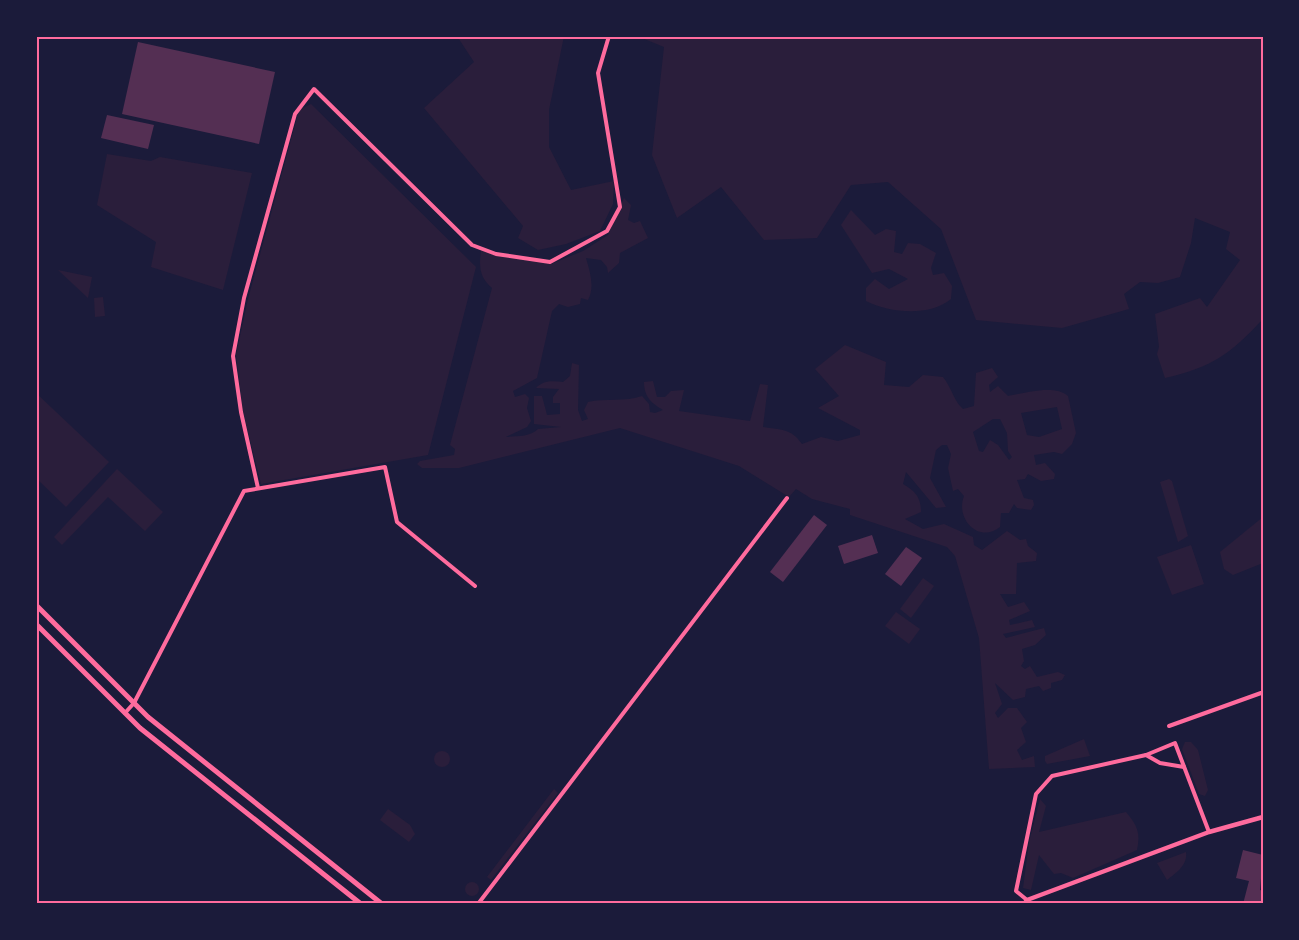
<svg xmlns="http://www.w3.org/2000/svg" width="1299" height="940" font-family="'Work Sans',sans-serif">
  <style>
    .green { fill: #2a1e3b; fill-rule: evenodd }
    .building { fill: #542f53 }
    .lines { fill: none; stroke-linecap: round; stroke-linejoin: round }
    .minor { stroke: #ff6b9d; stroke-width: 4 }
    .tertiary { stroke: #ff6b9d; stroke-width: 4.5 }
    .secondary { stroke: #ff6b9d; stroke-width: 5 }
    .neatline { fill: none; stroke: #ff6b9d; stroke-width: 2 }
  </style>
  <rect width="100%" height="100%" fill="#1b1b3a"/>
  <g class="green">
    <polygon points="457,36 564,36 549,110 549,147 571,190 614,181 613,204 600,231 566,244 538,250 518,238 523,226 424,108 474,62"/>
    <path d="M637,36H1263V319C1230,354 1213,367 1165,378L1157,354L1159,347L1155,314L1200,298L1207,307L1240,260L1226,249L1230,232L1195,218L1191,243L1180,277L1158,283L1140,282L1124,294L1129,309L1062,328L976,320L941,229L888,182L851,185L817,238L764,240L721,187L677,218L652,155L664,47Z"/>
    <polygon points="311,104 476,267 428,455 261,484 243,412 236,355 248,299 299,110"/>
    <polygon points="107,154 151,161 160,157 252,173 223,290 151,267 156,242 97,205"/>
    <path d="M624,198L631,205L628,220L634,223L640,221L648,238L620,253L619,263L608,273L607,267L601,260L586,258C590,272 595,287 588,300L581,298L580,304L568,307L559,304L552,311L537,378L513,391L515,397L525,394L529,398L527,408L531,421L527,427L506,437C518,436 530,437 538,429L561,427L534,424V396H542L547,415L560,414V403H553V397L559,389L536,388C544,380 552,381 563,382L570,376L572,363L579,365L578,410L582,421L588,419L584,410L588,402C605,398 626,402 642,396L649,404L650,412L655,413L663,410C653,404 644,398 644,382L653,381L657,397H665L671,391L684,390L679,411L750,421L760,384L768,385L763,427C781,430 791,428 802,444L821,437L838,441L860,435V430L818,408L839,396L815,369L845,345L886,362L884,385L909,387L923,375L943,377C952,388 953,400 963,409L974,406L976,373L992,368L998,377L989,385L990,392L998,386L1008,396C1024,393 1055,384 1068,396L1076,433L1072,444L1062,454L1054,452L1034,455L1036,465L1045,463L1055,474L1054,479L1041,481L1028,474L1025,479L1017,480L1024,498L1033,500L1034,505L1031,510L1017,508L1014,504L1009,513H1001L1000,527C979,544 955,519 964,496L958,489L953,491L948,468L951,454L947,445H942L936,450L930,478L946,507L936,508L906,472L903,484C915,491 921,497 921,512L905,519L923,529L944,524L973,537L974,545L982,550L1007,531L1020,540L1026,539L1028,546L1037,553L1036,561L1017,563L1016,594H1000L1008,607L1024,602L1030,611L1009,620L1010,625L1032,620L1035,627L1003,634L1006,638L1044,628L1046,635L1035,645L1022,649L1024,661L1021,666L1025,669L1030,666L1037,677L1058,672L1065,675L1062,680L1051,683V688L1043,691L1039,686L1026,689L1025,697L1013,700L995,683L1002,704L995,713L998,718L1008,708H1017L1027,722L1021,728L1026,742L1017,750L1022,760L1034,756L1035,767L989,769L979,638L955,556L947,547L850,515V509L812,499L796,489L789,497L739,466L620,428L459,468H422L417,464L420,461L454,455L455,449L450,445L492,288C479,277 479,266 481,250L551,264L583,251L608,235ZM1057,407L1062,429L1039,437L1027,435L1021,413ZM993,419H1000L1007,433L1008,451L1012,457L1009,460L998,445L990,440L983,452L979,451L973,432Z"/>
    <path d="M851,210L875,235L886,229L896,231L894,252L902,254L908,243L920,244L936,253L931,268L933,275L944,273L952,286L951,299C929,317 890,313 866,301V288L875,279L889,289L908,279L889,269L872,273L841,225Z"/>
    <polygon points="58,270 92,277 88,298"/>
    <polygon points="103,297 105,316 95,317 94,298"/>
    <polygon points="36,393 109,462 66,507 36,478"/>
    <polygon points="117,469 163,512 145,531 108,497 62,545 54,537"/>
    <polygon points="1169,479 1172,481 1188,536 1178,542 1160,482"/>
    <polygon points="1263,517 1263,563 1233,575 1224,569 1220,552"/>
    <polygon points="1191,545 1204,584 1172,595 1157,557"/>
    <polygon points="923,578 934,586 911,618 900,609"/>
    <polygon points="896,612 920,629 909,644 885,626"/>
    <polygon points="1084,739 1090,756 1047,764 1045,761 1045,756"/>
    <polygon points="1185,742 1191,742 1198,750 1208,790 1205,796 1199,794 1182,749"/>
    <circle cx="442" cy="759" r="8"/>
    <polygon points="554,789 558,793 491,880 487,877"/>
    <path d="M1040,799L1046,806L1039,832L1126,812C1137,825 1141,833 1137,850L1073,878L1061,873L1054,874L1039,855L1031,890L1023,888L1029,842Z"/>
    <polygon points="388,809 410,825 415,834 409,842 380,820"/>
    <path d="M1186,852C1188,865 1176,873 1167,880L1157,863Z"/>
    <circle cx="472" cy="889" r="7"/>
  </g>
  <g class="building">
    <polygon points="138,42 275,72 259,144 122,114"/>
    <polygon points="107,115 154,125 148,149 101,138"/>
    <polygon points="814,515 827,525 783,582 770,572"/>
    <polygon points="872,535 878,553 844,564 838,546"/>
    <polygon points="906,547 922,558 901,586 885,574"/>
    <polygon points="1243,850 1263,855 1260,890 1263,891 1263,904 1243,904 1249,881 1236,878"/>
  </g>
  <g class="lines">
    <g class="minor">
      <polyline points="258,488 241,412 233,356 244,298 295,114 314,89 472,245 496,254 550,262 607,231 620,207 598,73 609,36"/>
      <polyline points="125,713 134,703 244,491 385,467 397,522 475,586"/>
      <polyline points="1169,726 1261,693"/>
      <polyline points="1146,755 1160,763 1184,767"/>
      <polyline points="1027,900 1016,891 1036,794 1052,776 1146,755 1175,743 1209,832"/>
      <polyline points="478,904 787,498"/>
    </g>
    <polyline class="tertiary" points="1024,904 1027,900 1209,832 1263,817"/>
    <g class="secondary">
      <polyline points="36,605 148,717 382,904"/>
      <polyline points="36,624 140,728 361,904"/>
    </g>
  </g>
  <rect width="1299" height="940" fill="none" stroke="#1b1b3a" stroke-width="75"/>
  <rect x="38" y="38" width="1224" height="864" class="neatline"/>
</svg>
